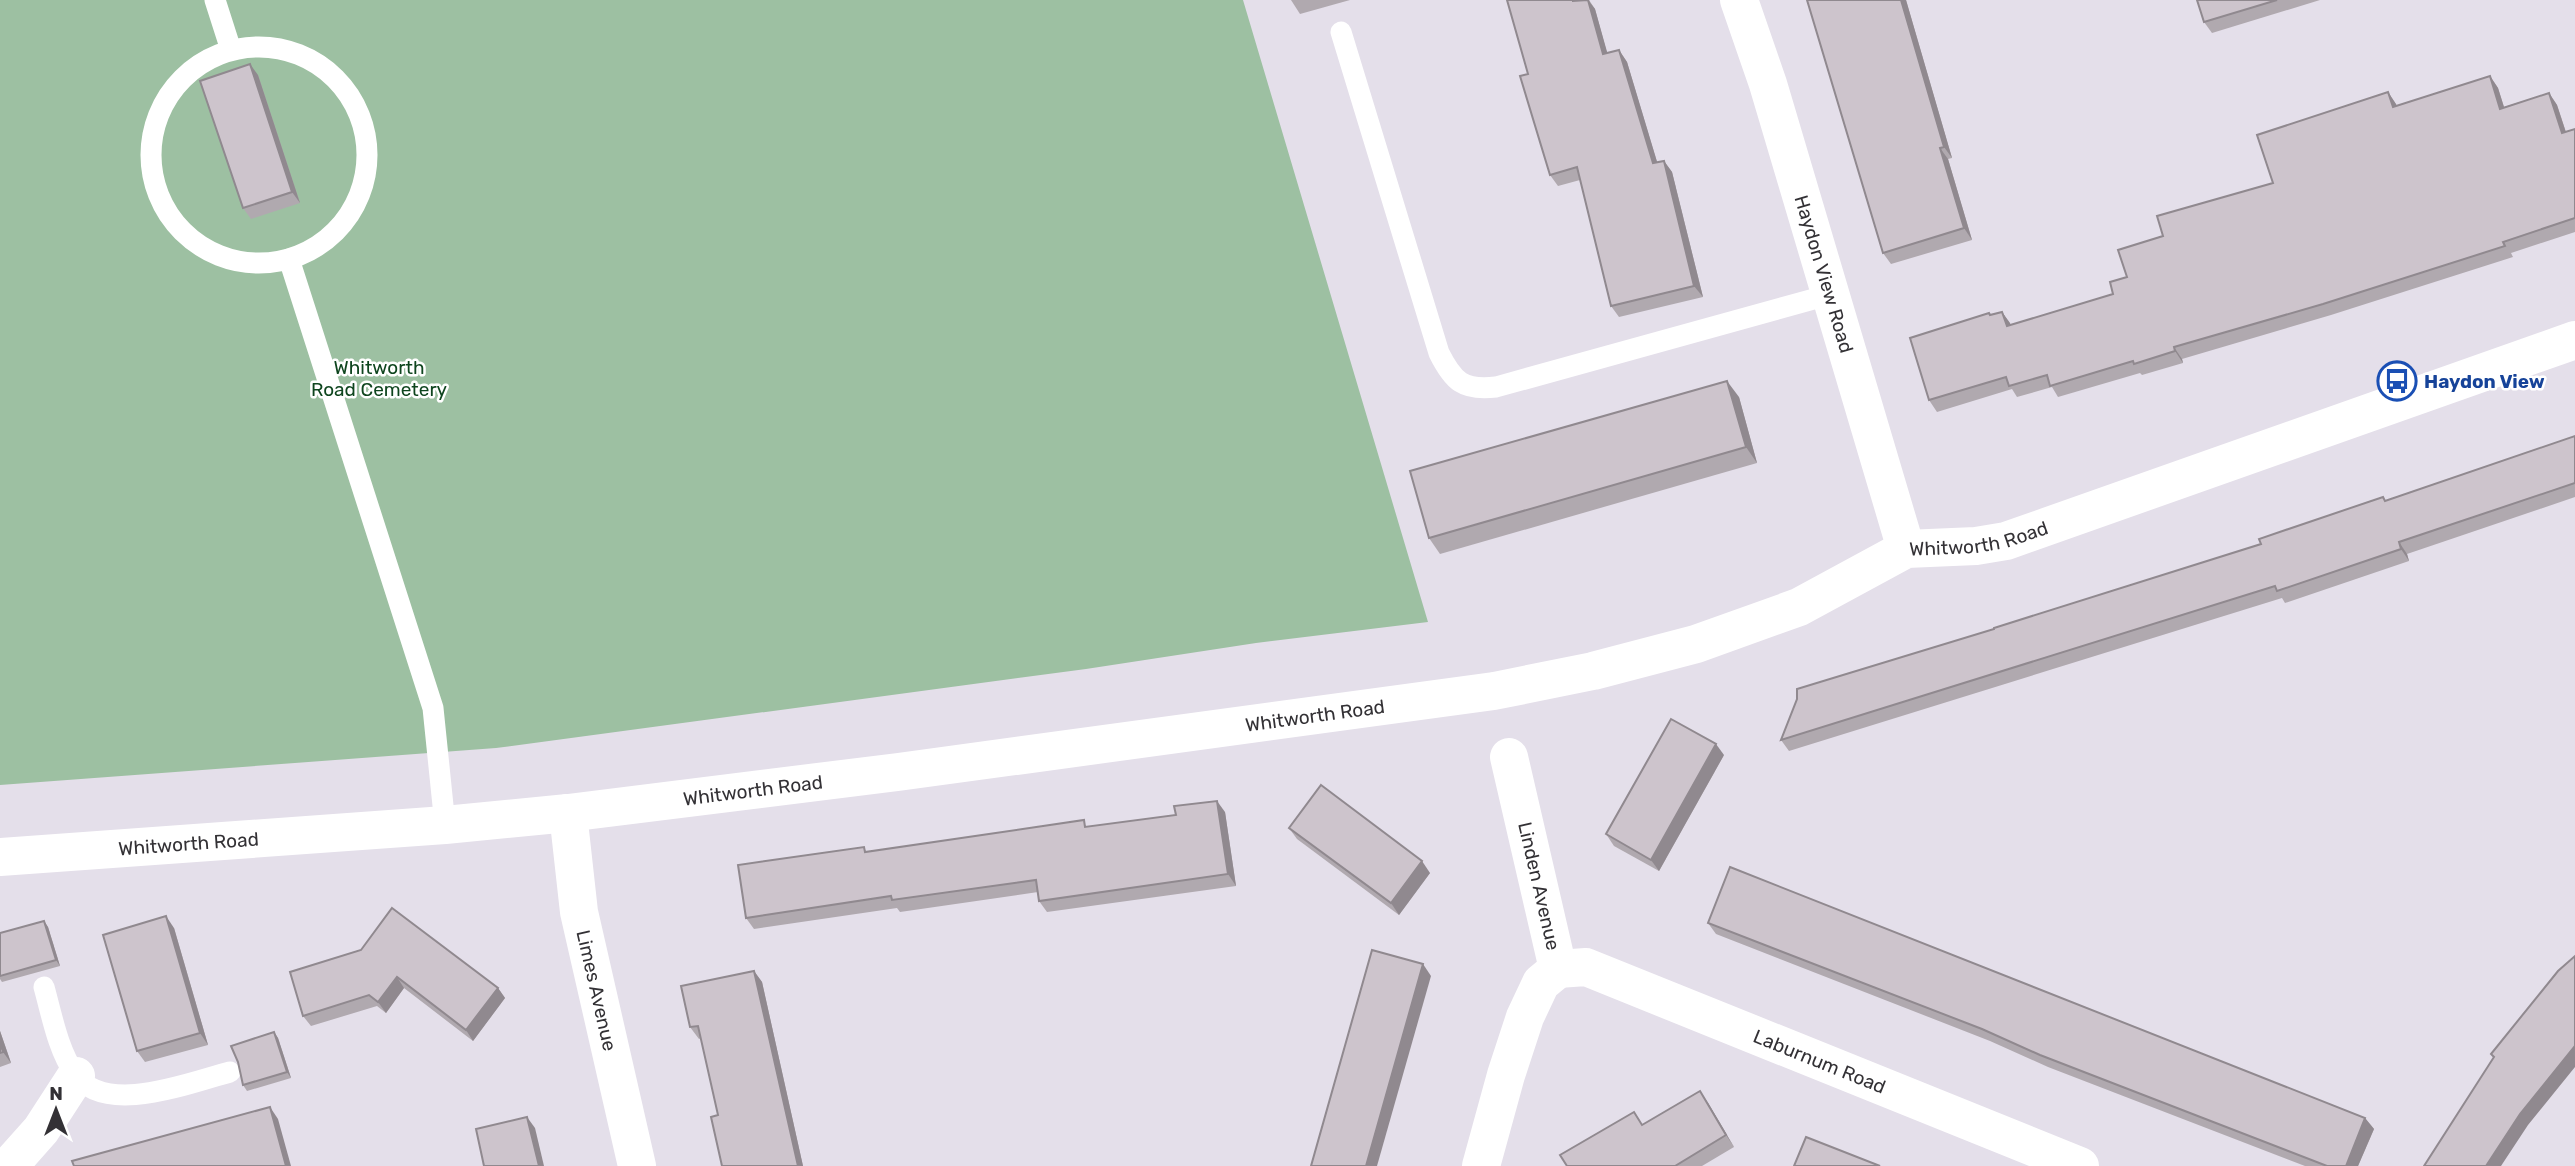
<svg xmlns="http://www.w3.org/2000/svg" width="2575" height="1166" font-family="Rubik,sans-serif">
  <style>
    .green { fill: #9dc0a2 }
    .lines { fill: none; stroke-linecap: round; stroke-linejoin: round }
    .lane { stroke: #fff; stroke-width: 21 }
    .street { stroke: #fff; stroke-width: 38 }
    .secondary { stroke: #fff; stroke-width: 38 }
    .wall { fill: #b0a9af }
    .shaded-wall { fill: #90898f }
    .building { fill: #cdc4cc; stroke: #90898f; stroke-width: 2 }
    .labels { text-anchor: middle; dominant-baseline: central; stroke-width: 5; stroke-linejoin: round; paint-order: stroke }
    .street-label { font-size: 19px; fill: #333135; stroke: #fff }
    .park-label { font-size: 19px; fill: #0e451e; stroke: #fff }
    .transit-label { font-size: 19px; font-weight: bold; fill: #164399; stroke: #fff; text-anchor: start }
  </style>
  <rect width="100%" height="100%" fill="#e4dfea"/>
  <polygon class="green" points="0,0 1243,0 1428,622 1256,643 1086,669 496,748 0,785"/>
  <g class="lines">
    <g class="lane">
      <polyline points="215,0 231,50"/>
      <path d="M1341,32L1439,353C1453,381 1463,391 1496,387L1832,294"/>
      <circle cx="259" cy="155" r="108"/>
      <polyline points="289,259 433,708 445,825"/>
      <path d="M44,987C52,1016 58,1050 75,1074C105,1117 191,1082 230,1072"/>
    </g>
    <g class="street">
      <path id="s1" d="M1739,0L1768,84L1906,549"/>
      <path id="s2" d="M568,813L579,912L637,1166"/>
      <path id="s3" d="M1558,969L1586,967L2080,1166"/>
      <polyline points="9,1166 41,1130 76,1076"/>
      <polyline points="1481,1166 1506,1075 1525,1017 1541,983 1558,969 1509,757"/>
    </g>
    <path class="secondary" id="s4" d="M0,857L445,825L568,813L898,772L1494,691L1593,671L1696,644L1799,607L1906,549L1976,546L2006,541L2575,340"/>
  </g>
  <g class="wall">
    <polygon points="1291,0 1350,0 1300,14"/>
    <polygon points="1507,0 1589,0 1595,9 1607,53 1619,50 1627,62 1657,162 1664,161 1672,172 1703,297 1619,317 1611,306 1580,180 1558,186 1550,175 1528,74"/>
    <polygon points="1807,0 1906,0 1952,158 1948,159 1972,240 1891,264 1883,253"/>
    <polygon points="2197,0 2320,0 2212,33 2204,22"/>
    <polygon points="258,75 300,203 251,219 243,208"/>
    <polygon points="2490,76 2498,88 2504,107 2549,93 2557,105 2566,132 2575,129 2575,232 2511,253 2513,257 2331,315 2182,359 2183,363 2142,375 2140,373 2058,397 2052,387 2017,397 2012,389 1937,412 1929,400 1989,313 1991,315 2002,312 2011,325 2113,294 2127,277 2163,236 2273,183 2388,92 2397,106"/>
    <polygon points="1739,397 1757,463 1440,554 1429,538"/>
    <polygon points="2575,436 2575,497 2407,554 2409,561 2285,603 2282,598 1789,751 1781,740 1994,629 2261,544"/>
    <polygon points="1724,755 1659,871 1614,846 1606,834"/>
    <polygon points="1225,812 1236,886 1047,912 1039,901 1038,892 900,912 897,908 754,929 746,918 1089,827"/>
    <polygon points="1289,828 1430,873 1399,915 1297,839"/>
    <polygon points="44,921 48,927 60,966 2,982 0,979 0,933"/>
    <polygon points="1708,923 2365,1118 2374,1129 2358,1166 2305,1166 2048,1067 1990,1041 1716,934"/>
    <polygon points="174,928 208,1045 145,1062 137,1051"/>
    <polygon points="361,950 498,988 505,998 473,1041 404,988 386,1013 377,1006 311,1026 303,1016"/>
    <polygon points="754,971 762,982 803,1166 722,1166 718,1115 701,1038 699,1039 690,1027"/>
    <polygon points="0,1031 11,1063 0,1067"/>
    <polygon points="274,1032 278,1038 291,1078 247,1091 243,1085"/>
    <polygon points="1708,1103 1734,1147 1702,1166 1567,1166 1643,1125"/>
  </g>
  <g class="shaded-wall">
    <polygon points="1588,0 1595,9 1611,66 1603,54"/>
    <polygon points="1901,0 1906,0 1952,158 1944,147"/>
    <polygon points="1619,50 1627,62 1661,175 1653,163"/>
    <polygon points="250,64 258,75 300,203 292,192"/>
    <polygon points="2490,76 2498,88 2508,120 2500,109"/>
    <polygon points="2388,92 2396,104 2401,118 2393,107"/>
    <polygon points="2549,93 2557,105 2570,145 2562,133"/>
    <polygon points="1940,148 1948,159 1972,240 1964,228"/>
    <polygon points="1664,161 1672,172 1703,297 1694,286"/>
    <polygon points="2002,312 2010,323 2015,338 2007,326"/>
    <polygon points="2174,347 2182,359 2183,363 2175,351"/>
    <polygon points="1727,381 1739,397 1757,463 1746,447"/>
    <polygon points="2399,542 2407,554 2409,561 2401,549"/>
    <polygon points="1716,744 1724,755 1659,871 1651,860"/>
    <polygon points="1217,801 1225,812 1236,886 1228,874"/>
    <polygon points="1422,861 1430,873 1399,915 1391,903"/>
    <polygon points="166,916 174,928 208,1045 200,1033"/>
    <polygon points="44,921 48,927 60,966 56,960"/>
    <polygon points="1423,964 1431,976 1377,1166 1366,1166"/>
    <polygon points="754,971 762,982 803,1166 798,1166"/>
    <polygon points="397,977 404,988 386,1013 378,1002"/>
    <polygon points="498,988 505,998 473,1041 466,1030"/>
    <polygon points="0,1031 11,1063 3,1052 0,1043"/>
    <polygon points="274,1032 278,1038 291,1078 287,1072"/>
    <polygon points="2575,1046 2575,1067 2528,1125 2501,1166 2486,1166 2520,1114"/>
    <polygon points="1700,1091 1708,1103 1734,1147 1726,1135"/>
    <polygon points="270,1107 278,1119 291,1166 286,1166"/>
    <polygon points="527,1117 535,1128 544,1166 539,1166"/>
    <polygon points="2365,1118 2374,1129 2358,1166 2346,1166"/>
  </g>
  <g class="building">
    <polygon points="1507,0 1573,0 1573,1 1588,0 1603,54 1619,50 1653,163 1664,161 1694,286 1611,306 1577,167 1550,175 1520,76 1528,74"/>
    <polygon points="1807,0 1901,0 1944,147 1940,148 1964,228 1883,253"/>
    <polygon points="2197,0 2277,0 2204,22"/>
    <polygon points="250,64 292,192 243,208 200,81"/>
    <polygon points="2490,76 2500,109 2549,93 2562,133 2575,129 2575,218 2503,242 2505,246 2323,304 2174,347 2175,351 2134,364 2133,361 2050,386 2047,375 2009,386 2006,377 1929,400 1910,338 1989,313 1990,315 2002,312 2007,326 2113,294 2110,282 2127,277 2118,250 2163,236 2157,216 2273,183 2257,135 2388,92 2393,107"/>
    <polygon points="1727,381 1746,447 1429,538 1410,471"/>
    <polygon points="2575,436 2575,483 2399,542 2401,549 2277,591 2275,586 1781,740 1797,699 1797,689 1994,629 1994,628 2261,544 2259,539 2383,497 2385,501"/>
    <polygon points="1671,719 1716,744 1651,860 1606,834"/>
    <polygon points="1321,785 1422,861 1391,903 1289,828"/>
    <polygon points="1217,801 1228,874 1039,901 1036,880 892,900 891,896 746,918 738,865 864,847 865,852 1084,820 1085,827 1176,815 1174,806"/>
    <polygon points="1730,867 2365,1118 2346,1166 2327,1166 2040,1055 1982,1029 1708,923"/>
    <polygon points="392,908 498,988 466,1030 397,977 378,1002 369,995 303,1016 290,972 361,950"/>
    <polygon points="166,916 200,1033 137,1051 103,935"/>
    <polygon points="44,921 56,960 0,976 0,933"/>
    <polygon points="1372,950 1423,964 1366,1166 1311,1166"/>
    <polygon points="2575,956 2575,1046 2520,1114 2486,1166 2424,1166 2494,1057 2491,1054 2558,971"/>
    <polygon points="754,971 798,1166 722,1166 711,1117 718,1115 698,1026 690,1027 681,986"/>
    <polygon points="274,1032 287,1072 243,1085 238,1062 231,1046"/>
    <polygon points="0,1043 3,1052 0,1053"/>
    <polygon points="1700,1091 1726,1135 1675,1166 1567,1166 1560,1155 1634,1112 1642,1125"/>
    <polygon points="270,1107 286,1166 74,1166 72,1161"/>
    <polygon points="527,1117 539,1166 484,1166 476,1129"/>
    <polygon points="1806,1137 1880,1166 1794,1166"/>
  </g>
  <defs>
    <g id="bus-ring" transform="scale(2.0125)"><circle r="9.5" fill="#fff" stroke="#1a4fb4" stroke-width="1.5"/><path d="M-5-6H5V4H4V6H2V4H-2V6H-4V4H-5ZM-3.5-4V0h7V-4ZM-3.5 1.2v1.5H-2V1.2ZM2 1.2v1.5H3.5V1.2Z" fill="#1a4fb4"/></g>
  </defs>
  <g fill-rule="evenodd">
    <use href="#bus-ring" x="2397" y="381"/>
  </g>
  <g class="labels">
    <g class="street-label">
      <text stroke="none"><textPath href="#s1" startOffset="287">Haydon View Road</textPath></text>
      <text stroke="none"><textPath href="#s4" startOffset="2016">Whitworth Road</textPath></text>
      <text stroke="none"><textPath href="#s4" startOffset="1323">Whitworth Road</textPath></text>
      <text stroke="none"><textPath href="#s4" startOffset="756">Whitworth Road</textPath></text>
      <text stroke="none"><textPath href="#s4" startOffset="189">Whitworth Road</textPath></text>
      <text transform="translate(1539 886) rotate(77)">Linden Avenue</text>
      <text stroke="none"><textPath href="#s2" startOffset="180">Limes Avenue</textPath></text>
      <text stroke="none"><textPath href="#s3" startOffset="280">Laburnum Road</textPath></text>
    </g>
    <g class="park-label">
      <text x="379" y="367">Whitworth<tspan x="379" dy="22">Road Cemetery</tspan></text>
    </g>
    <g class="transit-label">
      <text x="2424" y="381">Haydon View</text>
    </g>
  </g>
  <g transform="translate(56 1110)" stroke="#ffffff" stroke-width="5" paint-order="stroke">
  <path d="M0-5L12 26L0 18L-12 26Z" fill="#333135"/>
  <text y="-10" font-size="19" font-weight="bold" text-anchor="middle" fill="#333135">N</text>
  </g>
</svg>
